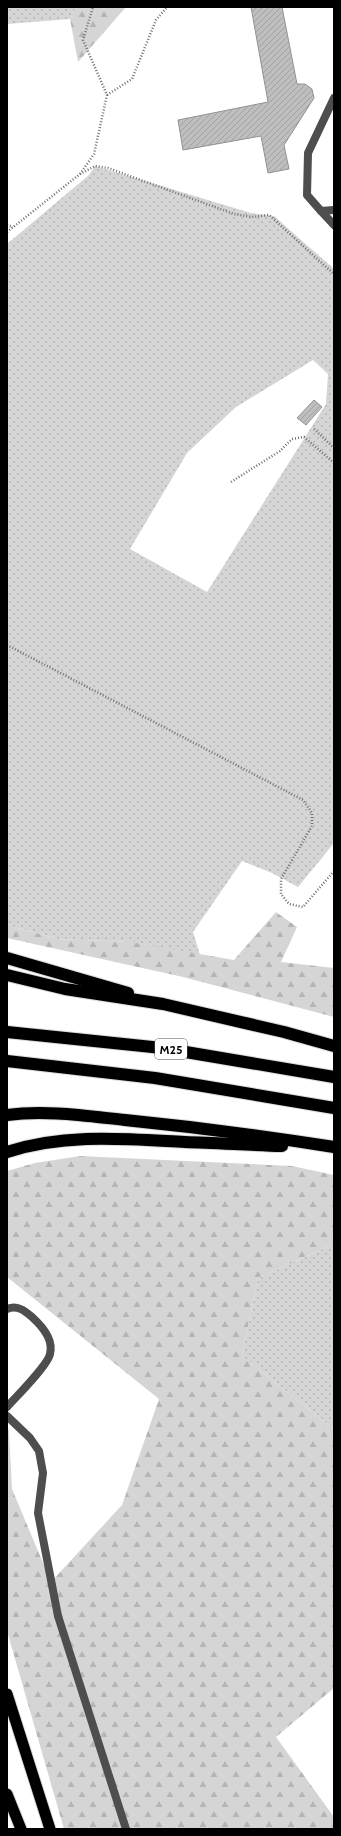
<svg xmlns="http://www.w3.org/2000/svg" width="341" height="1836" font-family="Cabin,sans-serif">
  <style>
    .grass { fill: url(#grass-dots); fill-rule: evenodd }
    .forest { fill: url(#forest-firs) }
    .building { fill: url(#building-hatch); stroke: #929292 }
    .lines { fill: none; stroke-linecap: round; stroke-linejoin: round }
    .trunk-casing { stroke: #dbdbdb; stroke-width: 13 }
    .motorway-casing { stroke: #dbdbdb; stroke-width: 14 }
    .path { stroke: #707070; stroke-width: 2.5; stroke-dasharray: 1 2; stroke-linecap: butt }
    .service { stroke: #4e4e4e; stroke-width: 8 }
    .trunk { stroke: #000; stroke-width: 11 }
    .motorway { stroke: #000; stroke-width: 12 }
    .labels { text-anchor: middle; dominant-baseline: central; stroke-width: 3.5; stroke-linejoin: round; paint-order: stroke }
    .shield { fill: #fff; stroke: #4c4c4c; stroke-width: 1 }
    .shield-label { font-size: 12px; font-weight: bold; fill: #000 }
  </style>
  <defs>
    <pattern id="grass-dots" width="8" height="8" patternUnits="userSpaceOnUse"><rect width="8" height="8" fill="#d5d5d5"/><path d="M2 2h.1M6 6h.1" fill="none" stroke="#b5b5b5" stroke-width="1.8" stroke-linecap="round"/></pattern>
    <pattern id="forest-firs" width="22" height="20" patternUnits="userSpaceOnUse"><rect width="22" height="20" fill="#d5d5d5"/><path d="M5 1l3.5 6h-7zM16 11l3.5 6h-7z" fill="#b5b5b5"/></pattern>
    <pattern id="building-hatch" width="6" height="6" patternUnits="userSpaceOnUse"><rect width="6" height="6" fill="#bebebe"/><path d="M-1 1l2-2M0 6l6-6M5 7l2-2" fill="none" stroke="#a2a2a2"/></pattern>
  </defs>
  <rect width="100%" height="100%" fill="#fff"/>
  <g class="grass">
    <polygon points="7,7 76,7 70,19 7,24"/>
    <path d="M95,166L251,213L274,216L334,269V843L298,887L272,873L242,861L193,932L200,955L131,942L58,939L7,925V244L89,175ZM313,360L328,374L326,404L207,592L130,549L187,453L236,407Z"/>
    <polygon points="329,1246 334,1246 334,1429 242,1356 258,1278"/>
  </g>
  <g class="forest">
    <polygon points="76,7 126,7 78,62 70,19"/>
    <polygon points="276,912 297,927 281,962 334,968 334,1017 183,977 7,938 7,925 58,939 131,942 234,960"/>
    <polygon points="80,1156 292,1166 334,1175 334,1246 329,1246 258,1278 242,1356 334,1429 334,1688 276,1737 334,1817 334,1829 64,1829 7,1631 7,1428 9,1430 12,1489 51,1582 122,1505 159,1399 7,1277 7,1171 35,1163"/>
  </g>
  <g class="building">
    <polygon points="251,7 282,7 297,84 305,84 312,89 314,98 284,145 289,169 268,173 261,136 183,150 178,120 268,102"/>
    <polygon points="314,400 322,407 306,425 297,418"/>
  </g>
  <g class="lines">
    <g class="trunk-casing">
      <g id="trunk">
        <polyline points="7,1694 50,1829"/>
        <polyline points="7,1794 21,1829"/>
      </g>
    </g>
    <g class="motorway-casing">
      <g id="motorway">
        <polyline points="7,958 128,993"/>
        <polyline points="7,975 65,989 163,1004 284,1032 334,1046"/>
        <polyline points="7,1032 162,1048 334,1077"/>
        <polyline points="7,1061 155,1078 334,1108"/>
        <path d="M7,1115C46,1110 86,1116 125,1120C195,1127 265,1136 334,1147"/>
        <path d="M7,1152C65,1133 126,1139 185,1142C217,1143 250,1145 282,1146"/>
      </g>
    </g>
    <g class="path">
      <polyline points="107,95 132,79 156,20 167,7"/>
      <polyline points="80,174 94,154 107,95 83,40 93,7"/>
      <polyline points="7,225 13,227"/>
      <polyline points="7,232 80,174 95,166 108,168 234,214 252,217 269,215 334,274"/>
      <polyline points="314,429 334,448"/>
      <polyline points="231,482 280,451 292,439 304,437 334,463"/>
      <polyline points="7,645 303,800 312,813 312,826 281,879 281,894 289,904 303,907 334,871"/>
    </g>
    <g class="service">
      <polyline points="334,98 308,153 307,195 321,211 334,210"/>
      <polyline points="321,211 334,225"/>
      <path d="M7,1309C17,1305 24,1310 32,1317C42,1326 54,1339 50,1354C48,1365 16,1397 7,1407"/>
      <polyline points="7,1416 30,1438 39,1451 43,1473 38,1513 58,1616 126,1829"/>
    </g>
    <use href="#trunk" class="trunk"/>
    <use href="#motorway" class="motorway"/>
  </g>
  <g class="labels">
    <rect class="shield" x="155" y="1039" width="32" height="20" rx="3"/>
    <g class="shield-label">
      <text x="171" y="1049">M25</text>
    </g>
  </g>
  <rect width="341" height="1836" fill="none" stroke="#000000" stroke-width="16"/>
</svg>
